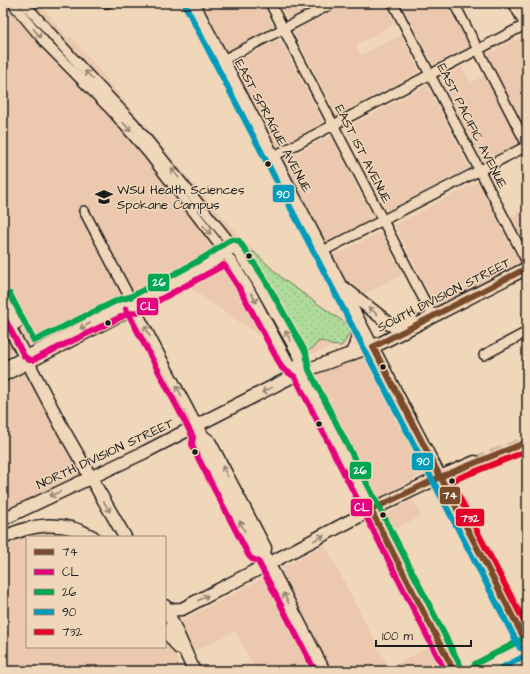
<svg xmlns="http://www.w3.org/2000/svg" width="530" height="674" font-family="'Architects Daughter',sans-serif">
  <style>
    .built { fill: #ebc8ae }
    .park { fill: url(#park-dots); stroke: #667c5b }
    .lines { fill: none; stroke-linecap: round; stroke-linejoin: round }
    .major-tunnel { stroke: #c6b29a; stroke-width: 12; stroke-dasharray: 12 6; stroke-linecap: butt }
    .minor-casing { stroke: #1c1c1c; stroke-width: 12 }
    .major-casing { stroke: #1c1c1c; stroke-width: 15 }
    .minor { stroke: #f1d7b9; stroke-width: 9 }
    .major { stroke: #f1d7b9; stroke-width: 12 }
    .bus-1-casing { stroke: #f1d7b9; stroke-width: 9 }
    .bus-2-casing { stroke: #f1d7b9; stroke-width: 9 }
    .bus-3-casing { stroke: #f1d7b9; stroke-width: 9 }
    .bus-4-casing { stroke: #f1d7b9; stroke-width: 9 }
    .bus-5-casing { stroke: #f1d7b9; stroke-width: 9 }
    .bus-1 { stroke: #7a4b2a; stroke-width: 6 }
    .bus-2 { stroke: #e5007d; stroke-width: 6 }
    .bus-3 { stroke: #00a651; stroke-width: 6 }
    .bus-4 { stroke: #039bbc; stroke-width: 6 }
    .bus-5 { stroke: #e4002b; stroke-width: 6 }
    .oneway { stroke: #918372 }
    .bus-dot { fill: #1c1c1c; stroke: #f1d7b9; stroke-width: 1.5 }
    .labels { text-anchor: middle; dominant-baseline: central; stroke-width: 3; stroke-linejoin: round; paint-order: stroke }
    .street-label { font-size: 13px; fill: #1c1c1c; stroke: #f1d7b9 }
    .poi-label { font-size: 13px; fill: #1c1c1c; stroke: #f1d7b9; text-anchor: start }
    .line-badge { stroke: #f1d7b9; stroke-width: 1.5 }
    .badge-label { font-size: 11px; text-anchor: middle; font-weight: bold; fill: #fff }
  </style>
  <defs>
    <pattern id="park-dots" width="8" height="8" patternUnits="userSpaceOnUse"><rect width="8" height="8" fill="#afdb9a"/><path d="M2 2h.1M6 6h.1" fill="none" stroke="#96bb84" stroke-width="1.8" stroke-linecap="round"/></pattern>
  </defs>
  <rect width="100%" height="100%" fill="#f1d7b9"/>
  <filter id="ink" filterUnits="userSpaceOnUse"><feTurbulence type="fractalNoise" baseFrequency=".025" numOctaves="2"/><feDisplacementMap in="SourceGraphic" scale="8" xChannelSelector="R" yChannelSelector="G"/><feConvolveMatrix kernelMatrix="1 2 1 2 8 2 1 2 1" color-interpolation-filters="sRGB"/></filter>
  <g filter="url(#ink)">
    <g class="built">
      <polygon points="3,3 39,3 68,38 71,36 181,169 246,244 283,278 348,325 352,332 348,345 342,347 331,347 312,354 306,353 282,366 269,342 169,274 3,358"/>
      <polygon points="202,3 262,3 273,27 237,46 234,50 228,52 222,47 221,40"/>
      <polygon points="279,3 321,3 288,19"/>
      <polygon points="348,3 384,3 395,24 356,45 361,55 401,35 419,72 339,114 336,113 294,33 296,30"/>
      <polygon points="401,3 448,3 469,46 434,65"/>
      <polygon points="521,37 524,37 527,43 527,133 487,56 487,54"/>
      <polygon points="278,40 281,41 323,122 286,142 280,146 276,146 272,142 271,136 238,73 232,66 234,60 242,58"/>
      <polygon points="462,67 470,83 485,75 520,141 519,143 485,161 482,159 441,80 442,78"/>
      <polygon points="426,86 428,87 469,168 387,211 345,129"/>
      <polygon points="330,136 332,137 373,218 337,238 334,242 328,244 323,241 313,223 313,217 287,168 282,163 281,157 290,151 297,153"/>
      <polygon points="475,183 478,183 515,254 519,258 520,263 518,266 437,307 436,306 395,225"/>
      <polygon points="527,208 527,251 524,245 523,239 511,216"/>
      <polygon points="378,233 381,234 403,274 359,297 353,294 334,261 334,255 336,253 344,251"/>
      <polygon points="363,356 368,356 370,358 428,471 384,495 378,500 376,500 312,376 312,375 319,371 354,361"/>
      <polygon points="23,373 27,373 57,433 62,436 81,473 80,476 73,481 54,486 3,512 3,383"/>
      <polygon points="413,499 421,516 392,531 386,515"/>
      <polygon points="53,529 81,537 27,537 27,647 165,647 165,640 178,660 179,667 181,671 3,671 3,545 23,535"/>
      <polygon points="325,545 389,668 431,646 436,656 441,658 448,671 333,671 281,570 282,568"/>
      <polygon points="265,578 313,671 256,671 235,631 195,651 189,640 186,638 179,622 264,578"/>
      <polygon points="524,657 527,658 527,671 502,671 505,667"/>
    </g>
    <path class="park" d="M253,251L284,280L348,325L350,333C347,337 344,343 341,346L331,345L322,341L318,342L313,348L302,353L273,297L247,256Z"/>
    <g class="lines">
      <polyline class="major-tunnel" points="475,462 527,442"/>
      <g class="minor-casing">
        <g id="minor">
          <polyline points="12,3 47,45 112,111 148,153 233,263 248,287 289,363 301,372"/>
          <polyline points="24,3 82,68 133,122 234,247 257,282 299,357 301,372 454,671"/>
          <polyline points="106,3 107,3"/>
          <polyline points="270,3 433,317"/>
          <polyline points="393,3 527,262"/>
          <polyline points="454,3 527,145"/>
          <polyline points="223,60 333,3"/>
          <polyline points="274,156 527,24"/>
          <polyline points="84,211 197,425"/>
          <polyline points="323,251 527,146"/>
          <polyline points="484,355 527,332"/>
          <polyline points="3,367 122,307 133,305 213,262 230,250"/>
          <polyline points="3,377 125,314 133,305"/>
          <polyline points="479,671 527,646"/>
        </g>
      </g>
      <g class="major-casing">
        <g id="major">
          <polyline points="193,3 527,644"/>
          <polyline points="515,3 527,26"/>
          <polyline points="344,288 391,325 398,326 411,319"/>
          <polyline points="3,298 16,323"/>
          <polyline points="3,315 64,431 125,537"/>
          <path d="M350,355C358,345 359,332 357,320"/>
          <polyline points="200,431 202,436 209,441 265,548 264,555"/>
          <polyline points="202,436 200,444 207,459 256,552 264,555 324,671"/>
          <polyline points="3,519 145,452 301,372 381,343 527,268"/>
          <path d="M3,538C32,523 64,520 93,537"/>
          <polyline points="165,606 194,671"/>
          <polyline points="165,610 182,609 371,510 440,477 475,462"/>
          <polyline points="165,630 179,648"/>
        </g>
      </g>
      <use href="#minor" class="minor"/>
      <use href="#major" class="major"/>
      <g class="bus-1-casing">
        <g id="bus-1">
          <polyline points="373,347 527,644"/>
          <polyline points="373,347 527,268"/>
          <polyline points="371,510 454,671"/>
          <polyline points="371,510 440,477 527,442"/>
        </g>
      </g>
      <g class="bus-2-casing">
        <g id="bus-2">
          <polyline points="126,309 193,437 192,444 193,448 249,556 252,559 258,561 315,671"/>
          <polyline points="3,315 24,356 29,360 33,360 125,315 137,312 224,265 241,291 282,368 295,377 445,671"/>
        </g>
      </g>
      <g class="bus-3-casing">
        <g id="bus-3">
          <path d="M10,294L34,341L118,300L130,297C160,281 192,267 220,247C226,243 231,237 239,241L264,278L306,353L309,370L461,667"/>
          <polyline points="475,664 523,639"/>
        </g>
      </g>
      <g class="bus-4-casing">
        <g id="bus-4">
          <polyline points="186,7 520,648"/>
          <polyline points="496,671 527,655"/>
        </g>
      </g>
      <g class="bus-5-casing">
        <polyline id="bus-5" points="527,451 451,481 527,627"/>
      </g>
      <use href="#bus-1" class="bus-1"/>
      <use href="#bus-2" class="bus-2"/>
      <use href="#bus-3" class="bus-3"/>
      <use href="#bus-4" class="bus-4"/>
      <use href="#bus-5" class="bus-5"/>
    </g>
    <defs><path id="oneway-shaft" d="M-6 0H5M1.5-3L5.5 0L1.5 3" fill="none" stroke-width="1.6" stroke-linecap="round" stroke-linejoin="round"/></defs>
    <g class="oneway">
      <use href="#oneway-shaft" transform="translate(37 33) rotate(50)"/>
      <use href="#oneway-shaft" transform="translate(89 75) rotate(-135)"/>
      <use href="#oneway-shaft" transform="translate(127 127) rotate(49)"/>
      <use href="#oneway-shaft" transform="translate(175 173) rotate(-129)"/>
      <use href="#oneway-shaft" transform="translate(207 230) rotate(50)"/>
      <use href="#oneway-shaft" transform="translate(254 298) rotate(60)"/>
      <use href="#oneway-shaft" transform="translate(373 311) rotate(-142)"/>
      <use href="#oneway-shaft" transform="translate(85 326) rotate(153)"/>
      <use href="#oneway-shaft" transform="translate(147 331) rotate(-119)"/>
      <use href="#oneway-shaft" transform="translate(288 336) rotate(-118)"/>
      <use href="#oneway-shaft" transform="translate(267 390) rotate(153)"/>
      <use href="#oneway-shaft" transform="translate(179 391) rotate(-117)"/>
      <use href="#oneway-shaft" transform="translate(225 471) rotate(-118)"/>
      <use href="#oneway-shaft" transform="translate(55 494) rotate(156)"/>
      <use href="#oneway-shaft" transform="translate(107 507) rotate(60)"/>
      <use href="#oneway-shaft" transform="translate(242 526) rotate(-117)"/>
      <use href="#oneway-shaft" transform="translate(319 538) rotate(-27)"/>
      <use href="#oneway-shaft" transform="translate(203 598) rotate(-28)"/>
      <use href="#oneway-shaft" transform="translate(286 598) rotate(-117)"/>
    </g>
  </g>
  <defs>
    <g id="university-bare" transform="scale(1.38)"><path d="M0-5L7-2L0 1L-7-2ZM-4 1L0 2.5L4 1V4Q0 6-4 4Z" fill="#1c1c1c" stroke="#f1d7b9" stroke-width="2.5" paint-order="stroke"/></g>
  </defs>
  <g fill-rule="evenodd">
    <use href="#university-bare" x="104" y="197"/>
  </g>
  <g class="bus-dot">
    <circle cx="268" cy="164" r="3.5"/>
    <circle cx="249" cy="256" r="3.5"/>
    <circle cx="108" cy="323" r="3.5"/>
    <circle cx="383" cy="367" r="3.5"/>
    <circle cx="319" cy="424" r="3.5"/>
    <circle cx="195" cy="452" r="3.5"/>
    <circle cx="452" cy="481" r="3.5"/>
    <circle cx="383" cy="515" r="3.5"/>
  </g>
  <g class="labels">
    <g class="street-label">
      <text transform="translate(273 126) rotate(62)">EAST SPRAGUE AVENUE</text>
      <text transform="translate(472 126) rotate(63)">EAST PACIFIC AVENUE</text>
      <text transform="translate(363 154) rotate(63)">EAST 1ST AVENUE</text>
      <text transform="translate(444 295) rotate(-27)">SOUTH DIVISION STREET</text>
      <text transform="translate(105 454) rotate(-25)">NORTH DIVISION STREET</text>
    </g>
    <g class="poi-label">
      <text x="117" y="190">WSU Health Sciences<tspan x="117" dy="15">Spokane Campus</tspan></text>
    </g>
  </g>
  <g class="line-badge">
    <rect x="272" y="184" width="23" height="19" rx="4" fill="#039bbc"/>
    <rect x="147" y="273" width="23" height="19" rx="4" fill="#00a651"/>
    <rect x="136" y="297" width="23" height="19" rx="4" fill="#e5007d"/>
    <rect x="411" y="452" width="23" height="19" rx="4" fill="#039bbc"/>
    <rect x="349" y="461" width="23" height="19" rx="4" fill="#00a651"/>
    <rect x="439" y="486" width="22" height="19" rx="4" fill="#7a4b2a"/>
    <rect x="350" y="498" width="23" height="19" rx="4" fill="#e5007d"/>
    <rect x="455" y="508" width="30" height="19" rx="4" fill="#e4002b"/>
  </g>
  <g class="badge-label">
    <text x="283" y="198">90</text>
    <text x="159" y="286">26</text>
    <text x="148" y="310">CL</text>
    <text x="423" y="465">90</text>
    <text x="360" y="474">26</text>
    <text x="450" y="499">74</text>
    <text x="362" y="511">CL</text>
    <text x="470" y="522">732</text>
  </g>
  <rect width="530" height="674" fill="none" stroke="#f1d7b9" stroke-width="16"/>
  <rect x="8" y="8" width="514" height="658" fill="none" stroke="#1c1c1c" stroke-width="1.5" filter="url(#ink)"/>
  <rect x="26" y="536" width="140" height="112" fill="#f1d7b9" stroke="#9c8c7a"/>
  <rect x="34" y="549" width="20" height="6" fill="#7a4b2a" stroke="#9c8c7a"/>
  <text x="62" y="556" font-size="12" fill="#1c1c1c">74</text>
  <rect x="34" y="569" width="20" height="6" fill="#e5007d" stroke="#9c8c7a"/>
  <text x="62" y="576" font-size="12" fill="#1c1c1c">CL</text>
  <rect x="34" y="589" width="20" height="6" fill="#00a651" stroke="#9c8c7a"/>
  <text x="62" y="596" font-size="12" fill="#1c1c1c">26</text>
  <rect x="34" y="609" width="20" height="6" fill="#039bbc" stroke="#9c8c7a"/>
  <text x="62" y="616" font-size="12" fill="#1c1c1c">90</text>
  <rect x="34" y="629" width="20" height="6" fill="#e4002b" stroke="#9c8c7a"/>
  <text x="62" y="636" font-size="12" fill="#1c1c1c">732</text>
  <path d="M376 640v6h95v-6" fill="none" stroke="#1c1c1c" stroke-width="2"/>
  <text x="382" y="640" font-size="12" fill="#1c1c1c" stroke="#f1d7b9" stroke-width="3" paint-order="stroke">100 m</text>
</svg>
